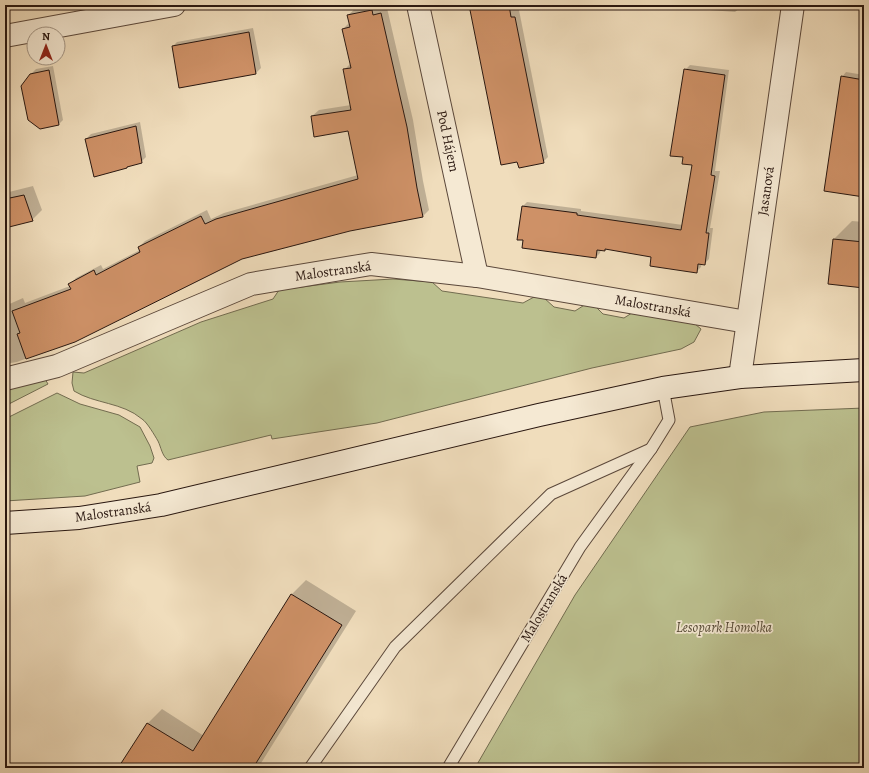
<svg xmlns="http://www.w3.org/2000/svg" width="869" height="773" font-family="Alegreya,serif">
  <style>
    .green { fill: #bcc08f; stroke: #726c50 }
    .shadow { fill: #0003 }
    .building { fill: #ce9167; stroke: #291710 }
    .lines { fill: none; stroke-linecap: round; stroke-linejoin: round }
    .service-casing { stroke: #5b483b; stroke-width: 13 }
    .minor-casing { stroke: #5b483b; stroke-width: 24 }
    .secondary-casing { stroke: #291710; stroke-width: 24 }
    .service { stroke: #f5e9d3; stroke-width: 11 }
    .minor { stroke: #f5e9d3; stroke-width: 22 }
    .secondary { stroke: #f5e9d3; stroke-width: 22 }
    .labels { text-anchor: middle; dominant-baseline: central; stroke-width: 3.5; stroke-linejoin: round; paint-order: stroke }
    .street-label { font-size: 14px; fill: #291710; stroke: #f5e9d3 }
    .park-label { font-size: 14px; font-style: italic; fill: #554a36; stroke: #f5e9d3 }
  </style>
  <rect width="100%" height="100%" fill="#f0ddbc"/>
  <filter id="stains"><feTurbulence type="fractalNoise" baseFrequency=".005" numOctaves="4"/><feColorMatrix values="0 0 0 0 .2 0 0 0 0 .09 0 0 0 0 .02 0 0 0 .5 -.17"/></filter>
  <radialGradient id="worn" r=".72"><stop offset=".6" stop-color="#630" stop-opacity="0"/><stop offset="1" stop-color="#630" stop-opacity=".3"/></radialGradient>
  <g class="green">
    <path d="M393,279L432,282L442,291L523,303L534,297H543L554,307L575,311L586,304L594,305L603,314L624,318L635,311L695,324L701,329L694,342L681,349L592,368L377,423L272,439L271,435L168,460C162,456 161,447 158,441C155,436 147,422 142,419C122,402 95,404 74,391L72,383L73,372L84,373L201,322L273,299L279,290L340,282Z"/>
    <polygon points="45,379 48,384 5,406 5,389"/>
    <polygon points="57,393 80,404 119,415 140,427 150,446 154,458 152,463 137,466 140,482 85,496 5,501 5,419"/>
    <polygon points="864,408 864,768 475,768 575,595 690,427 764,412"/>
  </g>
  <g class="shadow">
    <polygon points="372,5 378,5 379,9 387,8 413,120 423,181 429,210 423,216 350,230 242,258 75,340 17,362 5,364 5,306 23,298 25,303 70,286 70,284 76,278 101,265 103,269 140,250 139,247 145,241 207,210 211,219 224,213 358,175 349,130 312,116 319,110 351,105 344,70 351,63 343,29 350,22 348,15 355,9"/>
    <polygon points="470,5 518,5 548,157 543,162"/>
    <polygon points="672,5 740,5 740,8 735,12 672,7"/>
    <polygon points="253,28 261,68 256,73 180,87 173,46 177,42"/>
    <polygon points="690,65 729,70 715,171 720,171 710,228 713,228 709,259 704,264 702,263 701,267 696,272 652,257 606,248 601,249 600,253 596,257 523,206 527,202 581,209 581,211 683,225 693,164 685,70"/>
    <polygon points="53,66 63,120 59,124 31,74 36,69"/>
    <polygon points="846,72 864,75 864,196 842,77"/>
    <polygon points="140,122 146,157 141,162 86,139 91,134"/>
    <polygon points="33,186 42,210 32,220 5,227 5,193"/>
    <polygon points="852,221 864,222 864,287 829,283 834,239"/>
    <polygon points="306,580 356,611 258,768 120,768 148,723 162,709 204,736 292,594"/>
  </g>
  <g class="building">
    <polygon points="469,5 509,5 511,17 515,17 544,163 519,168 517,162 501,165"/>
    <polygon points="372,10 373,15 381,13 407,127 417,188 423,217 350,231 242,259 75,342 26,359 17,334 20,333 12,311 71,289 68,284 94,270 96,275 140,252 138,247 201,216 205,224 216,219 358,179 348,131 314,137 311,116 351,110 343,69 351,68 342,29 350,27 347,15"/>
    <polygon points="249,32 256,74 179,88 172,46"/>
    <polygon points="684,69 725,75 711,175 715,176 706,233 709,233 705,265 698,264 697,273 650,266 651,257 605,249 605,251 597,250 596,258 522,248 523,240 517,240 522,206 577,213 577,215 681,230 692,165 682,164 683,157 670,156"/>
    <polygon points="49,70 59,125 40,129 28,120 21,86 30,74"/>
    <polygon points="841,76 864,80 864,197 824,191"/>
    <polygon points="136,126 142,163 127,167 127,168 94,177 85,139"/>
    <polygon points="24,195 33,221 5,228 5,199"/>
    <polygon points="833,239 864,242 864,288 828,284"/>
    <polygon points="291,594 342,625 253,768 118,768 147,723 193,751"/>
  </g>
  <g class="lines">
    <g class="service-casing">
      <g id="service">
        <polyline points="310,768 395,647 551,494 651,449"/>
        <polyline points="448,768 580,547 651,449 669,420 663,388"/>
      </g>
    </g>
    <g class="minor-casing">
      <g id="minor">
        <polyline points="418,5 477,276"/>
        <polyline points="5,36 174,5"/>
        <polyline points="740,377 793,5"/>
        <polyline points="5,379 57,366 251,284 371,264 477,276 747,322"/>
      </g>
    </g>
    <g class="secondary-casing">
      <polyline id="secondary" points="5,523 79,518 161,505 539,415 663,388 740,377 864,370"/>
    </g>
    <use href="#service" class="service"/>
    <use href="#minor" class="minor"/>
    <use href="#secondary" class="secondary"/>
  </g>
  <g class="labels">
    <g class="street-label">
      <text transform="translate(448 141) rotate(78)">Pod Hájem</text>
      <text transform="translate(766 191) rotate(-82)">Jasanová</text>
      <text transform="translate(333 271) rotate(-8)">Malostranská</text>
      <text transform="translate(653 306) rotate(10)">Malostranská</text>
      <text transform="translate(113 512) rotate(-8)">Malostranská</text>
      <text transform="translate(544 608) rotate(-59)">Malostranská</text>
    </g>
    <g class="park-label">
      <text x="724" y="627">Lesopark Homolka</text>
    </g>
  </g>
  <rect width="869" height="773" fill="none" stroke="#f0ddbc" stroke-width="20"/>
  <rect x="6" y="6" width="857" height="761" fill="none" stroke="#291710" stroke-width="2"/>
  <rect x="10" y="10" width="849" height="753" fill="none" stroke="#291710"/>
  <g transform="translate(46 46)"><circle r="19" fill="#f5e9d3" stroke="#a39585"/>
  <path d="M0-3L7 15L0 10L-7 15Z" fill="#8f2418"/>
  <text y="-6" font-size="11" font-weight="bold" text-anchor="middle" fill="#291710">N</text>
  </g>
  <rect width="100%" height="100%" filter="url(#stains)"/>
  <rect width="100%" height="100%" fill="url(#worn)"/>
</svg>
